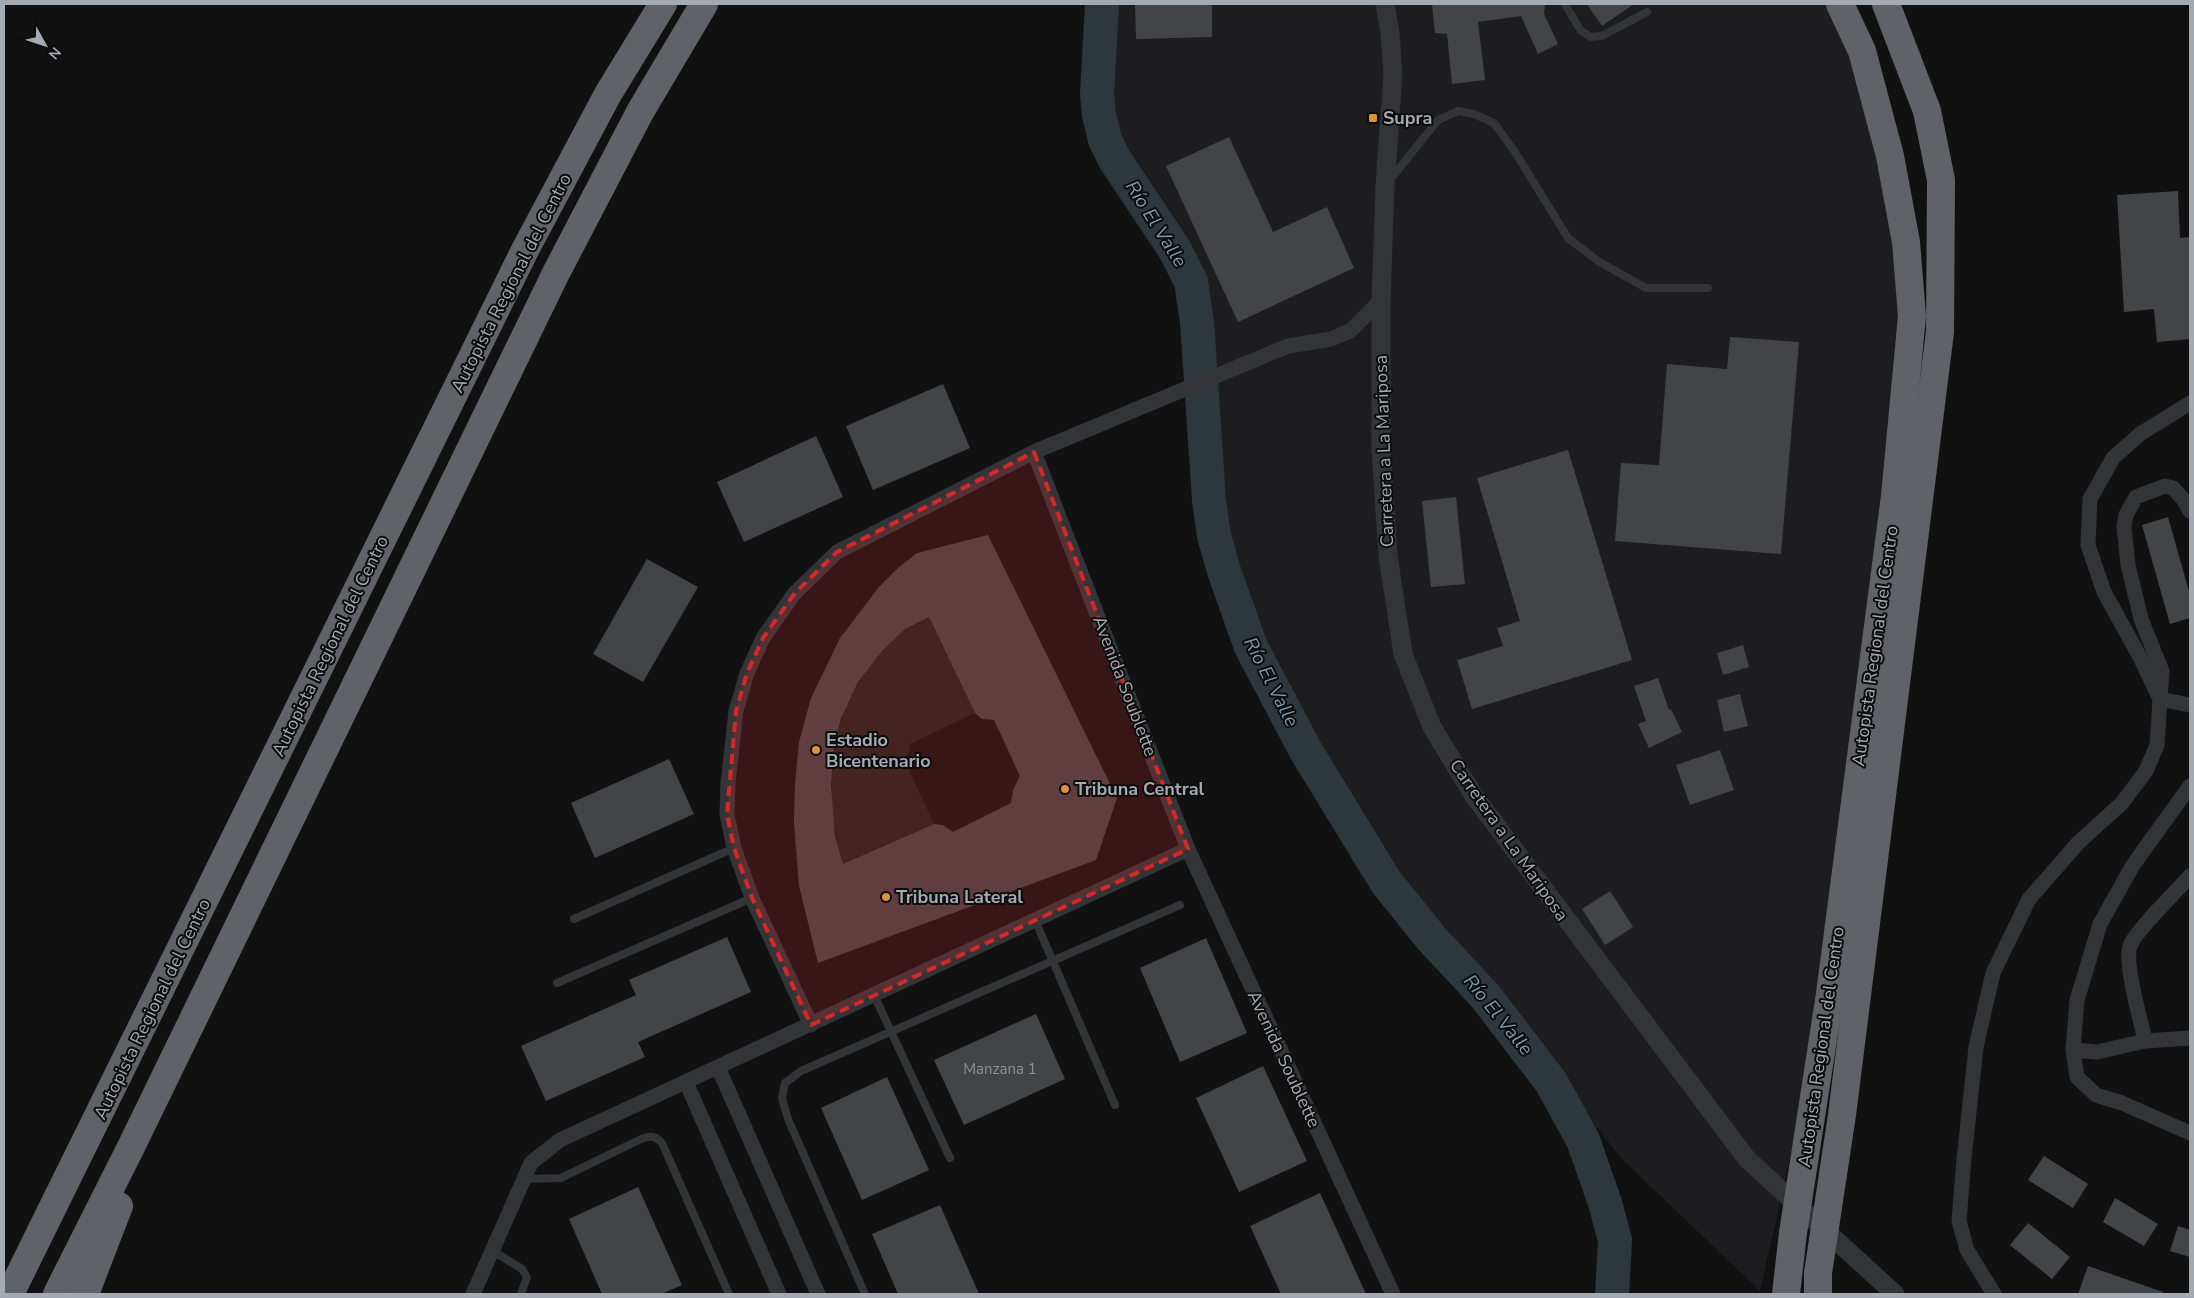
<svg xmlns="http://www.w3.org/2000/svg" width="2194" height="1298" font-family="'Nunito Sans',sans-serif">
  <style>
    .built { fill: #1d1d1f }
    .green { fill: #1e241e }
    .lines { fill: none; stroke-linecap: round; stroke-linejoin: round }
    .river { stroke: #2e373b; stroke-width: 34 }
    .building { fill: #434447; fill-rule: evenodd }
    .service { stroke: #323437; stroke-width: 8 }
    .minor { stroke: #323437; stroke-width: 15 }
    .tertiary { stroke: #323437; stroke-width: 19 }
    .motorway { stroke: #5f6267; stroke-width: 28 }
    .marked { fill: #d62828; fill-opacity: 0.2; stroke: #d62828; stroke-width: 4; stroke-dasharray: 10 6; stroke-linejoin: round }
    .poi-dot { fill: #de913d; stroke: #0c0c0d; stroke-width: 2 }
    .labels { text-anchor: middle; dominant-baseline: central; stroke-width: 4; stroke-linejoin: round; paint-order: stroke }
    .number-label { font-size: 15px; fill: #8c9096 }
    .poi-label { font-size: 18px; font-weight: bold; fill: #a4aab1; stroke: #0c0c0d; text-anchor: start }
    .street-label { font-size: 18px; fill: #a4aab1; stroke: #0c0c0d }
    .water-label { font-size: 19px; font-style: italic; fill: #7d9baa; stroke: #0c0c0d }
  </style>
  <rect width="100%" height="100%" fill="#111112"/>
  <polygon class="built" points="1108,4 1826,4 1853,57 1894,204 1903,356 1828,935 1795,1136 1760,1291 1623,1160 1524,1038 1411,919 1361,849 1279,715 1242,625 1226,559 1199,346 1185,279 1113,177 1106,156 1102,120 1107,57"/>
  <path class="green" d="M929,617L975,713L910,744L909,753L904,759L934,824L843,864C824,795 826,723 871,665C881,652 892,638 905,629C912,624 921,621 929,617Z"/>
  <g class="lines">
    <polyline class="river" points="1102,4 1097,94 1099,115 1105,140 1115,160 1175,250 1191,282 1197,322 1209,500 1214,536 1224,571 1251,647 1306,751 1386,882 1432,939 1486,997 1551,1082 1583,1140 1605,1203 1615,1240 1612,1294"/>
  </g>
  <g class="building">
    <polygon points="1135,4 1212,4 1212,37 1136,39"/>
    <polygon points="1432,4 1545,4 1544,14 1558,44 1538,54 1521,16 1478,22 1485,80 1452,84 1447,34 1435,33"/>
    <polygon points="1587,4 1634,4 1602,26"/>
    <polygon points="1229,137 1273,232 1327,207 1354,268 1238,322 1166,166"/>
    <polygon points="2178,191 2180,238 2190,237 2190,339 2157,342 2154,309 2124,312 2117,195"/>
    <polygon points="1730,337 1799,342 1781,554 1615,541 1621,463 1659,465 1667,364 1727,369"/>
    <polygon points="943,384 970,448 873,490 846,426"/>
    <polygon points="816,436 843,497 744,542 717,482"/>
    <polygon points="1568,450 1632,660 1472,709 1457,660 1503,646 1497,628 1520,621 1477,478"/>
    <polygon points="1456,497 1465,584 1431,587 1422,501"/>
    <polygon points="2168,517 2190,595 2190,618 2170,624 2142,525"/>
    <path d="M988,535L1117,798L1096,860L818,963L799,886L794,823L795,784L799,742L811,698L840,638L879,587L898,568L917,553ZM929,617L975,713L982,719L994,720L1020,776L1013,790L1011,803L953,832L943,825L934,824L843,864L835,835L831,785L834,746L841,719L858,682L883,650L905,629Z"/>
    <polygon points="647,559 698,587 643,682 593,654"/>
    <polygon points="1743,645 1749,667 1723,675 1717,653"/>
    <polygon points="1658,678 1669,710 1671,709 1682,732 1649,748 1638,724 1646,721 1634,686"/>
    <polygon points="1740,694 1748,726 1724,732 1717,700"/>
    <polygon points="1720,750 1734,790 1690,805 1676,765"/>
    <polygon points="669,759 694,814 595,858 571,803"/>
    <polygon points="1610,891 1633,927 1605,945 1582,909"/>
    <polygon points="727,937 751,992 638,1042 645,1057 546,1101 521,1046 636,995 629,980"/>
    <polygon points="1206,938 1247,1033 1180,1062 1140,968"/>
    <polygon points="1036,1014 1065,1079 964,1125 934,1060"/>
    <polygon points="1263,1066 1307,1161 1239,1192 1196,1098"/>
    <polygon points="887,1077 929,1170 862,1200 821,1108"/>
    <polygon points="2044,1156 2088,1184 2073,1208 2028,1180"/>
    <polygon points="638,1187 682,1285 661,1294 602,1294 569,1219"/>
    <polygon points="1320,1193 1366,1294 1281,1294 1250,1226"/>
    <polygon points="2115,1198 2158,1224 2144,1246 2103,1222"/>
    <polygon points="940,1205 979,1294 898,1294 872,1234"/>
    <polygon points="2028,1223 2070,1257 2052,1279 2010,1245"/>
    <polygon points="2178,1226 2190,1230 2190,1257 2170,1251"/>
    <polygon points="2088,1266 2163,1292 2163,1294 2078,1294"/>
  </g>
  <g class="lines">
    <g class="service">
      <polyline points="1565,4 1581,31 1591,37 1602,36 1647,12"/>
      <polyline points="1389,181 1438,120 1458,111 1474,114 1494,123 1515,152 1568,238 1598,261 1646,288 1708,288"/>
      <polyline points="574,919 734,848"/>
      <polyline points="1035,920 1115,1105"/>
      <polyline points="557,983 752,898"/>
      <polyline points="874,995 950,1158"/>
      <path d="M524,1179L561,1178L641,1139C650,1136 655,1135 662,1143L729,1294"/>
      <polyline points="493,1251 522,1269 527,1277 521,1294"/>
      <polyline points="865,1294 788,1119 782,1098 785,1083 801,1071 1180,905"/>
    </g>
    <g class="minor">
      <polyline points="1034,452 1188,849 1393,1294"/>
      <polyline points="2190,511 2183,499 2173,488 2165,486 2136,497 2126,515 2124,527 2128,565 2141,619 2162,671 2160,699 2190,705"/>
      <polyline points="2190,786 2133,865 2100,924 2077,1000 2073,1050 2097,1052 2145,1041 2190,1038"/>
      <polyline points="811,1025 752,898 734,848 727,814 728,783 736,711 747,673 763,638 794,594 837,552 1034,452 1288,346 1331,339 1350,331 1381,300"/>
      <path d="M2145,1041C2141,1020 2124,964 2130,946C2135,931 2178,890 2190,876"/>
      <polyline points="2073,1050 2077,1077 2096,1095 2122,1103 2190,1133"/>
      <polyline points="718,1067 818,1294"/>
      <polyline points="686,1082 779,1294"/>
      <polyline points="473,1294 531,1163 560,1140 1188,849"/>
      <polyline points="1994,1294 1967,1250 1959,1221 1964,1159 1976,1047 1993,973 2029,899 2078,843 2122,803 2146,771 2157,745 2160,699 2140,657 2104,592 2088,545 2090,499 2113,458 2140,434 2190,403"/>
    </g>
    <polyline class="tertiary" points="1385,4 1390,33 1393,74 1385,186 1381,300 1381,450 1388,556 1403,654 1432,727 1474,796 1747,1159 1895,1294"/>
    <g class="motorway">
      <polyline points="10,1294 525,250 608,94 663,4"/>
      <polyline points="57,1294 131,1147 556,273 640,112 704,4"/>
      <polyline points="85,1294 119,1206"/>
      <polyline points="1786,1294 1793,1233 1830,994 1895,496 1912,316 1906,242 1890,156 1862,51 1840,4"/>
      <polyline points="1818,1294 1818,1273 1842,1115 1940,332 1941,180 1927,111 1886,4"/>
    </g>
  </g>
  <path class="marked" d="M1034,452L1188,849L811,1025L752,898L734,848L727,814L736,711L747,673L763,638L794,594L837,552Z"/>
  <g class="poi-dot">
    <rect x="1368" y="113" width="10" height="10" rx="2.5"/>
    <circle cx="816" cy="750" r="5"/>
    <circle cx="1065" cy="789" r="5"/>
    <circle cx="886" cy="897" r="5"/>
  </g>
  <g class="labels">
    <g class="number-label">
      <text x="1000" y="1069">Manzana 1</text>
    </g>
    <g class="poi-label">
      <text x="1383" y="118">Supra</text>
      <text x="826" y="740">Estadio<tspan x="826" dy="21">Bicentenario</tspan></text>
      <text x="1075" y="789">Tribuna Central</text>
      <text x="896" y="897">Tribuna Lateral</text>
    </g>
    <g class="street-label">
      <text transform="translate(511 283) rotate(-63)">Autopista Regional del Centro</text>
      <text transform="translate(1384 451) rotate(-92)">Carretera a La Mariposa</text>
      <text transform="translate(330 646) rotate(-64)">Autopista Regional del Centro</text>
      <text transform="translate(1875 646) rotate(-82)">Autopista Regional del Centro</text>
      <text transform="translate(1125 686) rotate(69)">Avenida Soublette</text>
      <text transform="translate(1509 840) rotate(55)">Carretera a La Mariposa</text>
      <text transform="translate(152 1009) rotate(-64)">Autopista Regional del Centro</text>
      <text transform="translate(1821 1047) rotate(-82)">Autopista Regional del Centro</text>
      <text transform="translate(1284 1059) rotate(65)">Avenida Soublette</text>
    </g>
    <g class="water-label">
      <text transform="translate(1156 224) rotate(58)">Río El Valle</text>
      <text transform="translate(1271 682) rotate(63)">Río El Valle</text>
      <text transform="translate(1498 1015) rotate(51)">Río El Valle</text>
    </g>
  </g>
  <rect width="2194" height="1298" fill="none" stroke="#a4aab1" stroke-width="10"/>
  <g transform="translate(45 45) rotate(130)" stroke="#0c0c0d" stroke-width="4" paint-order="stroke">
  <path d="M0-4L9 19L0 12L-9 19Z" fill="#a4aab1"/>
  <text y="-8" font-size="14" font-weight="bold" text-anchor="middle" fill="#a4aab1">N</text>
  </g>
</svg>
